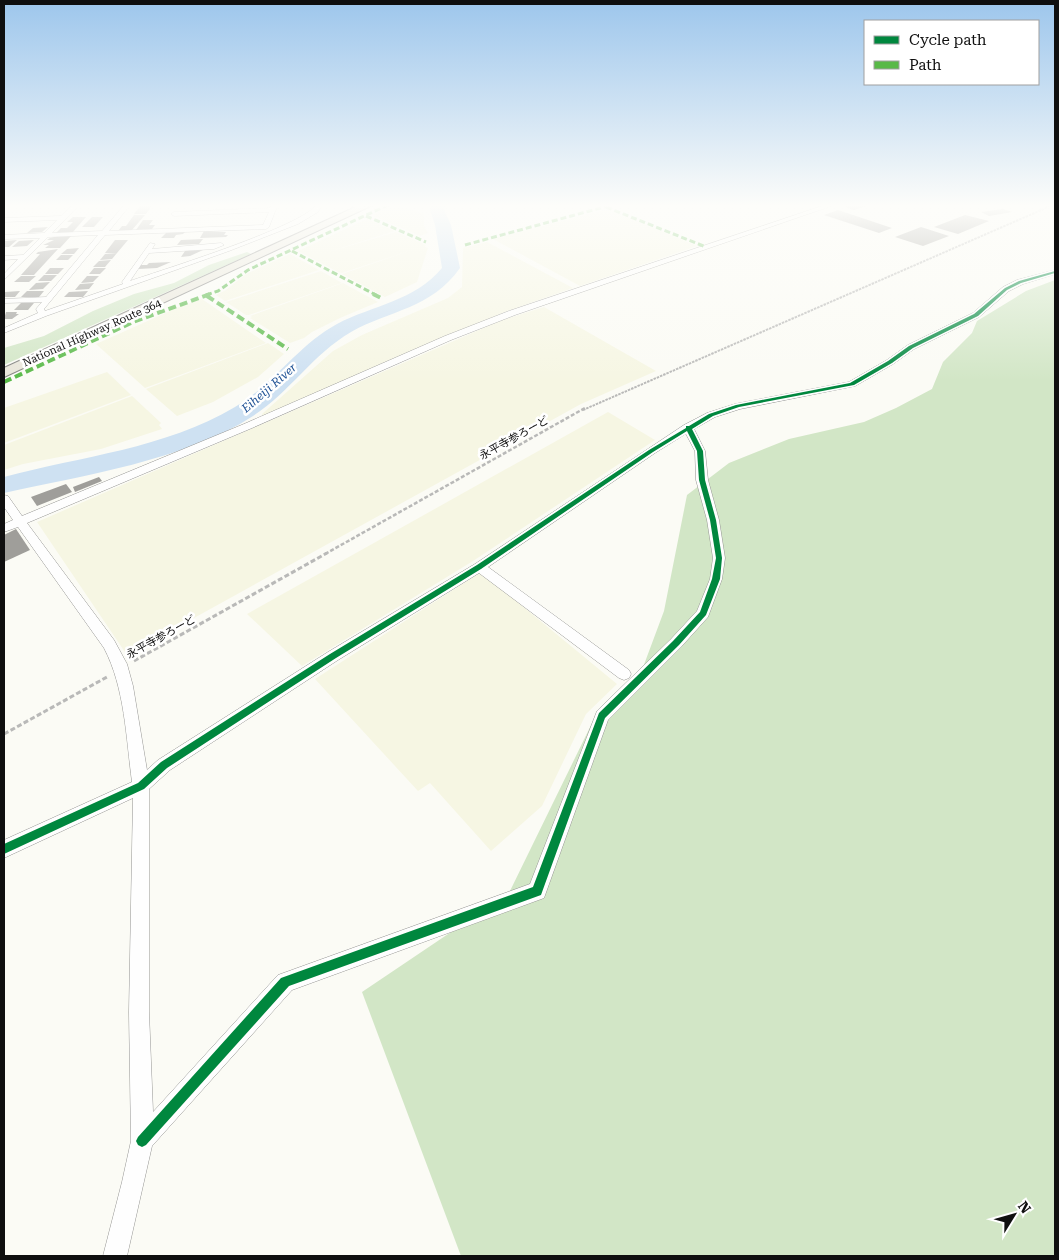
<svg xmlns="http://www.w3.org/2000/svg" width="1059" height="1260" font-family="'Roboto Serif','Noto Sans JP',serif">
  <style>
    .farmland { fill: #f6f6e3 }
    .forest { fill: #d2e6c6 }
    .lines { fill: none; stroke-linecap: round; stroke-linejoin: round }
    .river { fill: #cee1f2; fill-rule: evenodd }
    .building { fill: #9f9e9a }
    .minor-casing { stroke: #959593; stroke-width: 1 }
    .secondary-casing { stroke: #8c8c89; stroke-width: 1 }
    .trunk-casing { stroke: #838380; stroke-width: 2 }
    .path-far2 { stroke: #b9b9b8; stroke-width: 2; stroke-dasharray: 2.5 1; stroke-linecap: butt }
    .path-far1 { stroke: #b9b9b8; stroke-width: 2.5; stroke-dasharray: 4 2; stroke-linecap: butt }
    .path { stroke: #b9b9b8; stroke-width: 3; stroke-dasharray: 5 2.5; stroke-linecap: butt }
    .minor { fill: #fefefe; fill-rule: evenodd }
    .secondary { fill: #f4f4ec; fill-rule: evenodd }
    .trunk { fill: #e9e6da; fill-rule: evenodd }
    .quiet-far1 { stroke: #58b947; stroke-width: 3; stroke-dasharray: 6 3; stroke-linecap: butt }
    .quiet { stroke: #58b947; stroke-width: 4; stroke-dasharray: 8 4; stroke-linecap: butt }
    .cycleway-casing { stroke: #fff; stroke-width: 3 }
    .cycleway { fill: #00873e; fill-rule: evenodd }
    .labels { text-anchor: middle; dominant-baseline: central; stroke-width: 5; stroke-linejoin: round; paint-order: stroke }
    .far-street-label { font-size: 11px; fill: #0f0f0f; stroke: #fff }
    .far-water-label { font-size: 12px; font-style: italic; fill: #225496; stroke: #fff }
  </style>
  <rect width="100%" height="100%" fill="#fbfbf5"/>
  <g class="farmland">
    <polygon points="395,204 424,214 424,226 428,233 420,236 372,215"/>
    <polygon points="608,209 697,246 580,286 493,239"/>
    <polygon points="367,219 395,231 325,253 396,232 426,245 425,247 428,248 417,282 385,297 342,274 415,249 342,273 338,272 298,251"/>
    <polygon points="487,242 573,288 507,311 263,416 262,414 333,351 362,335 448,298 462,287 463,248"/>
    <polygon points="290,254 319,270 225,301 216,295 226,290 246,274"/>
    <polygon points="321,271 342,283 249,315 246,315 226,302"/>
    <polygon points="343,283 378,302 340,318 312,332 304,338 290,343 250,318 252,317 250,316"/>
    <polygon points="202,299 266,343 145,388 96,344 179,307"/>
    <polygon points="544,307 656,371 581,404 127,655 37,522 502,320"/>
    <polygon points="268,343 284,354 258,377 213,402 177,416 146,389"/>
    <polygon points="107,372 131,395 4,443 4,408"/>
    <polygon points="132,396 161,423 159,425 162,429 101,449 23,464 4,470 4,445"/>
    <polygon points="608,412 655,440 473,561 302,666 247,614"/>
    <polygon points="481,572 617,684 586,714 542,806 491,851 430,783 418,791 315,679"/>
  </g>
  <g class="forest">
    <polygon points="247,252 251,254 4,365 4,348 44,336 93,311 134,294 174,283 209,265"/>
    <polygon points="1055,280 1055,1256 461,1256 362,992 509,893 595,717 642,670 664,611 687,495 729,463 789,439 864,422 896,408 932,389 943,362 972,333 977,321 1026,291"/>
  </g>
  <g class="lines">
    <path class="river" d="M432,204H446L444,210L451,225L460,268C431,309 390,310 351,332C313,354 289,393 253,416C186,460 81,476 4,493V477C82,456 164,449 235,407C273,385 298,345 337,324C373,305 415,301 442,268L435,225L430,210Z"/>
  </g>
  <g class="building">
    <polygon points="153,204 146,214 134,214 141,205"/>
    <polygon points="853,204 871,204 854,210 845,207"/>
    <polygon points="1003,209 1012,212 989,216 981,212"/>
    <polygon points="838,210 892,228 879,233 824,215"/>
    <polygon points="134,215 145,215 132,230 118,231 122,226 126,226"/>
    <polygon points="965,215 989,221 958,234 934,227"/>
    <polygon points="73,217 86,217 72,233 56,233 61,228 67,228 73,222 67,222"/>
    <polygon points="92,217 103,217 94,227 82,227"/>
    <polygon points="143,220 153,220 149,225 155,225 152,229 136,230"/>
    <polygon points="48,227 42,232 27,233 33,228"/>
    <polygon points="921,227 949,236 923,246 895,237"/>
    <polygon points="204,231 226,232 224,235 228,235 226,237 200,238"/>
    <polygon points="185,232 183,234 176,235 174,238 161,238 166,233"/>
    <polygon points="58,236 71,236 60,248 45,248 49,245 43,245 54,240 47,240 50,238"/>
    <polygon points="203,239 199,244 177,245 181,240"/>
    <polygon points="4,240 6,241 17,240 9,247 4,247"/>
    <polygon points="34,240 27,246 12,247 19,241"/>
    <polygon points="115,240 128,240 117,253 105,253"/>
    <polygon points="79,248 74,254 61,254 67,249"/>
    <polygon points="58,249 34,275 21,275 40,254 36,254 38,252"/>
    <polygon points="203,250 190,256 181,257 185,251"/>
    <polygon points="117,253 112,259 100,260 105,254"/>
    <polygon points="61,255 73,255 68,260 56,260"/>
    <polygon points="111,260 105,267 93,267 99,261"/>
    <polygon points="171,262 157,268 138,269 141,265 147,265 149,263"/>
    <polygon points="50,268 64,268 58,274 45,274"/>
    <polygon points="94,268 106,268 100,274 89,274"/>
    <polygon points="44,275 57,275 51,281 38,281"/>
    <polygon points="21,276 36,276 29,282 14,282"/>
    <polygon points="87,276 99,276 93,282 81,283"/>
    <polygon points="50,282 43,289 29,290 36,283"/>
    <polygon points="94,283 89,289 75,290 80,284"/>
    <polygon points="20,291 15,297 4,297 5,292"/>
    <polygon points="27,291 44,291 39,297 21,297"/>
    <polygon points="88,291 83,297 64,297 69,292"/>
    <polygon points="21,303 34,303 28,310 14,310"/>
    <polygon points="6,312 17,312 16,314 19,314 12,319 4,319"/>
    <polygon points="99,477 102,481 75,492 73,487"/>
    <polygon points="66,484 72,492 37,506 31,497"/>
    <polygon points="16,529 30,550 4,562 4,535"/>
  </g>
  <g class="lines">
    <g class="minor-casing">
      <g id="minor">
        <path d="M73,204H80L52,233L102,231L125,204H131L109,231L263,225L269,212L174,216L171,214L174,212L270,208L272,204H278L269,227L266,229L105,235L44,309L45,311L123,284L122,282L150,243L155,244L152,249L221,243L224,245L214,249L149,253L130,281C162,270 304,226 317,204H323L318,212L298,224L229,251L46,316L4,333V328L38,313L36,309L42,302L4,303V299L46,297L98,235L48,237L4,280V274L18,259L4,260V256L23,255L40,238L4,239V235L44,233L57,220L4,222V218L61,216Z"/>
        <path d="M828,204H837L515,315L451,340L252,428L27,523L114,640L127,664L133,686L147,770L158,760L328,652L475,564L684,425L707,413L735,404L849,382L887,360L908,345L973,313L1003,287L1017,280L1055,270V274L1023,284L1009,291L979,317L914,349L893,364L855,386L740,409L715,417L694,429L705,451L708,480L719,520L725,558L722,579L708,617L681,647L608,720L544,898L292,990L152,1146L127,1256H103L122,1182L131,1141L129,1012L133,798L4,858V840L132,782C126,738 125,688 104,648L18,527L4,532V524L13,520L4,507V495L8,496L22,516L244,424L445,336L509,311ZM686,434L695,451L696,480L707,520L713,558L710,579L697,611L671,639L597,711L530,884L278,975L153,1112L149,1012V789L170,770L338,660L479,573L619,678L624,680L629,678L631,674L629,670L488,567L655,453Z"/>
      </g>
    </g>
    <g class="secondary-casing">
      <polygon id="secondary" points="348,204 362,204 366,207 362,210"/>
    </g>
    <g class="trunk-casing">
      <polygon id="trunk" points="362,204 375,204 4,377 4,368"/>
    </g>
    <polyline class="path-far2" points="583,410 1055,204"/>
    <polyline class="path-far1" points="325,554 585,408"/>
    <g class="path">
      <polyline points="134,661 327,553"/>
      <polyline points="4,734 107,677"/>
    </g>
    <use href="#minor" class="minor"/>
    <use href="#secondary" class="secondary"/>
    <use href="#trunk" class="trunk"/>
    <g class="quiet-far1">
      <polyline points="606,207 706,247"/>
      <polyline points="366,216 426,242"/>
      <polyline points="465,245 615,204"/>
      <polyline points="292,251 376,295"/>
      <polyline points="206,295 218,291 248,270 390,204"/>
    </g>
    <g class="quiet">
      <polyline points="373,294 381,298"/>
      <polyline points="207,296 288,349"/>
      <polyline points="4,382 133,322 210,294"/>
    </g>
    <g class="cycleway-casing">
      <polygon id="cycleway" points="1055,271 1055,273 1021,283 1007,290 978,316 913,348 892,363 854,385 739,407 713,416 692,429 703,451 705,480 716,520 722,558 720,579 706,615 679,645 605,718 541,895 289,986 146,1145 142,1147 138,1145 136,1141 138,1137 281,978 533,887 599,713 673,641 700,612 712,579 716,558 710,520 699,480 697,451 687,431 653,452 481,569 336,658 167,768 144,789 4,854 4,844 138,783 161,762 330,654 477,565 649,450 686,428 686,426 689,426 709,414 736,405 850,383 888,361 909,346 974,314 1005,288 1019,281"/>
    </g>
    <use href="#cycleway" class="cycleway"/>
  </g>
  <linearGradient id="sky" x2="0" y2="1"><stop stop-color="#9dc6ec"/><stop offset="0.54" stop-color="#fdfdfa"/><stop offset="1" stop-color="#fdfdfa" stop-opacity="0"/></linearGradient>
  <rect width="1059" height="381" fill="url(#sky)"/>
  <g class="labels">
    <g class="far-street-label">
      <text transform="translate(92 333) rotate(-24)">National Highway Route 364</text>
      <text transform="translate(514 438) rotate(-29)">永平寺参ろーど</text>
      <text transform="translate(161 637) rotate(-29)">永平寺参ろーど</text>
    </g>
    <g class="far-water-label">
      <text transform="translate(269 388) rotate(-41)">Eiheiji River</text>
    </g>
  </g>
  <rect width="1059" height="1260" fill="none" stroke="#0f0f0f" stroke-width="10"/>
  <rect x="864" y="20" width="175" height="65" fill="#ffffff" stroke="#9f9f9f"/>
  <rect x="874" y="36" width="25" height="8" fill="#00873e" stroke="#9f9f9f"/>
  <text x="909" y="45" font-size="15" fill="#0f0f0f">Cycle path</text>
  <rect x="874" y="61" width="25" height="8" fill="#58b947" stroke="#9f9f9f"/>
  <text x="909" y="70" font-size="15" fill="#0f0f0f">Path</text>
  <g transform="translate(1014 1215) rotate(53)" stroke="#ffffff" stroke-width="4" paint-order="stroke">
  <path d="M0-4L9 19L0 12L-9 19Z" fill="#0f0f0f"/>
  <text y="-8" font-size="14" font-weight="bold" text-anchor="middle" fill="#0f0f0f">N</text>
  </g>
</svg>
